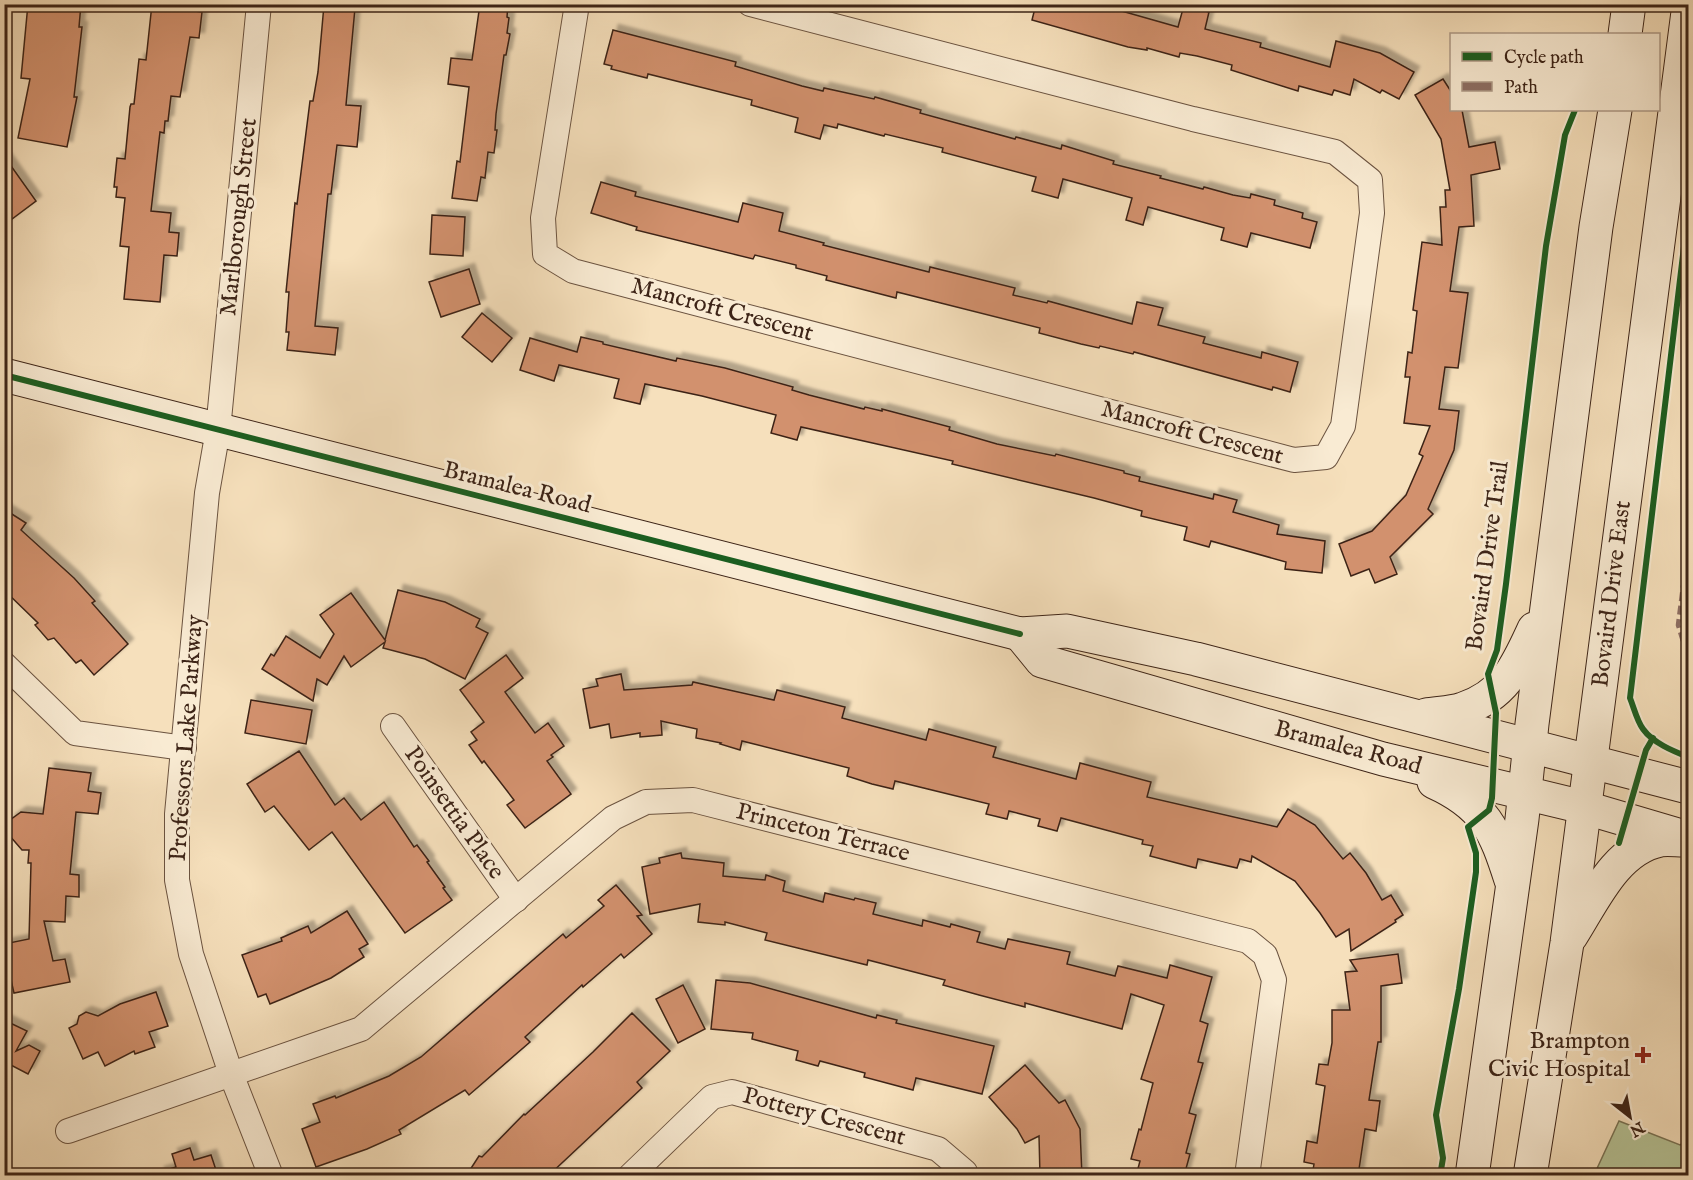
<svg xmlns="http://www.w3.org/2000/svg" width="1693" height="1180" font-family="'IM FELL English',serif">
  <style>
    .green { fill: #b6c396; stroke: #7a7456; stroke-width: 1.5 }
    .building { fill: #d2916e; stroke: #3d2417; stroke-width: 1.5; filter: url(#shadow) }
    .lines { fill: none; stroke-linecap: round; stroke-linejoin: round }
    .street-casing { stroke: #6b5340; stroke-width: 26 }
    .secondary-casing { stroke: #3d2417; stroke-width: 35 }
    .street { stroke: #f9ebd3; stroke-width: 24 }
    .secondary { stroke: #f9ebd3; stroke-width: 33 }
    .quiet { stroke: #8d6e63; stroke-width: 4.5; stroke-dasharray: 9 4.5; stroke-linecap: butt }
    .cycleway-casing { stroke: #f9ebd3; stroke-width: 10 }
    .cycleway { stroke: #1b5e20; stroke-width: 6 }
    .poi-dot { fill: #8f2418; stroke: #f9ebd3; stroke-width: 2 }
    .labels { text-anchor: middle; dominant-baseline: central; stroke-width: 6; stroke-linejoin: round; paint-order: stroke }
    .street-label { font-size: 24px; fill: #3d2417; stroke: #f9ebd3 }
    .poi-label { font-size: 24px; fill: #3d2417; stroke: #f9ebd3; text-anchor: end }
  </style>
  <defs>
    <filter id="shadow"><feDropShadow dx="5.5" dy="-5.5" stdDeviation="1.5" flood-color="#0004"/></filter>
  </defs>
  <rect width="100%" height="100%" fill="#f6e0bc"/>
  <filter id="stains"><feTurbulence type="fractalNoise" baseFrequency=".00333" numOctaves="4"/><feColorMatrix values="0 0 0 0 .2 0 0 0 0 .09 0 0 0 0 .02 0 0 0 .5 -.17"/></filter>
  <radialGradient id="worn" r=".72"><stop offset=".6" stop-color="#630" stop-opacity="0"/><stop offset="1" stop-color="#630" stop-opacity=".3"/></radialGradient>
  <polygon class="green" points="1619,1121 1680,1145 1688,1140 1688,1175 1594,1175"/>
  <g class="building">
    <polygon points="28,4 81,4 79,27 82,27 74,97 77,97 67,147 18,138 30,79 21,78"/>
    <polygon points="152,4 181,7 181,9 202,12 199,38 190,37 180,97 171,96 168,121 165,121 164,133 160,132 151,211 171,213 169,232 179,233 177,256 164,255 160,302 124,299 129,247 120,246 125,198 116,197 117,187 114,187 117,158 125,159 130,107 131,104 134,104 139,59 146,60"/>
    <polygon points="480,4 508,4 507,17 509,18 507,33 510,34 506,55 504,55 496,114 495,130 497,130 494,153 488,152 485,178 481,177 477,201 452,198 457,161 460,162 469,87 448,84 451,58 472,60"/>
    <polygon points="1036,4 1097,4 1178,27 1184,5 1209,12 1205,29 1261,43 1260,47 1330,67 1336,41 1380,53 1414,72 1399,99 1382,90 1380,93 1354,79 1350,95 1334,90 1332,95 1299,86 1298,91 1231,70 1232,65 1197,56 1180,53 1179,57 1147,48 1147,50 1128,47 1032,20"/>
    <polygon points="324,5 355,8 346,105 361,106 357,147 337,145 331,194 328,194 315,326 338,328 335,355 287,350 289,332 286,332 289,292 286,292 295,203 297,204 310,101 313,101 318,72"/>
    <polygon points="613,30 736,62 735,66 802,86 823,91 824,88 874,99 875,97 921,110 920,113 1015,139 1016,137 1061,149 1062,145 1114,161 1113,164 1161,176 1160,178 1203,189 1204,187 1233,195 1250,198 1251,194 1275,200 1274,205 1303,213 1302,218 1317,222 1310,248 1251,233 1247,247 1221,240 1224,228 1148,207 1143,225 1126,220 1132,198 1063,179 1058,198 1032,191 1036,177 942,152 943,148 885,134 884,136 838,124 837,128 824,125 820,139 795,132 798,118 751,105 752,100 648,74 647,78 611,69 612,66 604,64"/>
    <polygon points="1443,79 1452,93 1452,110 1462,110 1469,147 1495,142 1500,169 1471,175 1474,226 1459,227 1450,291 1468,293 1458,368 1445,367 1439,409 1459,411 1454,450 1428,509 1433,514 1390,557 1397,574 1375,583 1369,569 1351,576 1339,544 1372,531 1406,495 1423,456 1419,454 1430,426 1404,423 1410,377 1405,377 1408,352 1412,353 1417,311 1413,310 1422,242 1442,245 1440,207 1446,207 1445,190 1450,190 1441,139 1415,95"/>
    <polygon points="4,156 36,201 4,225"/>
    <polygon points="601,182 636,192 635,196 738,222 743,203 783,213 779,231 824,243 823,245 929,272 930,267 1015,288 1013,295 1047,303 1048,301 1132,324 1137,302 1163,308 1158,325 1205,337 1203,343 1261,358 1262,352 1298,362 1290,392 1273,387 1272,390 1134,352 1133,354 1100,346 1099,348 1081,344 1039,333 1040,328 897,292 896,298 826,280 827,276 796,268 796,265 755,255 753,259 636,230 637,227 591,213"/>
    <polygon points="432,215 465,217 463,256 430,254"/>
    <polygon points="469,269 480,304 441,317 429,282"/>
    <polygon points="482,313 512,338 492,362 462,337"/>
    <polygon points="581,337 603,342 603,344 676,361 677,358 725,368 793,387 792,390 809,395 864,409 865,407 882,411 882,409 950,427 949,430 997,444 1055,456 1056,454 1124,471 1124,473 1140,477 1139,481 1213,499 1214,494 1237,500 1233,512 1279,525 1277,534 1325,541 1322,573 1285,569 1286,562 1211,541 1209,547 1184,540 1187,527 1141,516 1142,511 1094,498 952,464 953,461 801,427 797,440 771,433 776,415 702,396 645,384 640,404 614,398 619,379 559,365 554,381 520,370 530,338 577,352"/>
    <polygon points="4,509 26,523 21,530 74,578 95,601 92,603 128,644 94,675 81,660 76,663 54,638 48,640 35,625 38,623 4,590"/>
    <polygon points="398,590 445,602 480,619 476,627 488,633 465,679 425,659 383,648 385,642 351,667 344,656 327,685 317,679 313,701 262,669 271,654 274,656 286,636 320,658 334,634 320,615 351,593 385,640"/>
    <polygon points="506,655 523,678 505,692 535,733 548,723 564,746 551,755 553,757 547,761 571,794 525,828 507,805 514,800 484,761 482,763 469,745 477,740 471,732 484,722 460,690"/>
    <polygon points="621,674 624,690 692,685 693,682 774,700 777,690 845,707 842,718 926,740 929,729 996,747 993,757 1076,779 1080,763 1151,782 1147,797 1277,827 1288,809 1315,825 1343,859 1350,853 1366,873 1382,900 1391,895 1403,915 1395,920 1396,922 1351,951 1349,929 1336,937 1320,913 1295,881 1252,856 1251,862 1240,859 1237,868 1198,859 1196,868 1150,856 1153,846 1142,844 1143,840 1061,818 1057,831 1038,826 1040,819 1009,811 1007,819 986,814 989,804 895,781 893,789 872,784 847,776 849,768 742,741 740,750 720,744 721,743 696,738 697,729 661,721 662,735 640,737 640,733 611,738 609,724 590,728 583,689 598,686 596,679"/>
    <polygon points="251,700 312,710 306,744 245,733"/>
    <polygon points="299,751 335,805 344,798 361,820 384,802 414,847 417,845 429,861 427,862 445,887 443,888 452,900 405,933 332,832 309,850 274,806 265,812 247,784"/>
    <polygon points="49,768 91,773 88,791 101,793 98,814 76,812 70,874 79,875 79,897 66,896 65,922 44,921 53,961 65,959 70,982 14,993 11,980 4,974 8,962 4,944 29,939 31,863 28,863 29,850 22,850 9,835 10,820 21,812 43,814"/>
    <polygon points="681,853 682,858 724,863 723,876 765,880 766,875 785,881 783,891 823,902 825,893 854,900 855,898 876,903 873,914 922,926 923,920 950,927 951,924 980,932 977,942 1005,949 1008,939 1070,952 1067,964 1115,976 1118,966 1167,978 1170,965 1212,977 1200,1021 1208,1024 1198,1062 1203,1063 1189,1113 1196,1115 1186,1153 1190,1154 1184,1176 1136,1176 1140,1161 1131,1159 1139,1129 1141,1130 1153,1083 1141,1079 1164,1005 1131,994 1122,1029 1025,1003 1025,1007 979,995 943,985 945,980 868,960 867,965 765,940 767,933 725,922 725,925 698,922 700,904 650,914 642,867 660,863 659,858"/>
    <polygon points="616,885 642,915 637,916 652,934 624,958 621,954 583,987 582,985 525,1037 530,1042 469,1095 465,1090 399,1130 401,1134 367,1149 316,1167 302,1129 320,1122 313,1104 335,1096 336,1098 389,1076 421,1057 563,934 566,938 604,906 598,900"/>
    <polygon points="347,911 368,944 359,949 364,957 331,978 287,997 270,1004 266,994 258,997 242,955 282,941 281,938 308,926 311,933"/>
    <polygon points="1398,954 1402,983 1381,986 1381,1042 1378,1042 1369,1100 1380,1101 1376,1131 1365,1129 1358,1176 1312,1176 1314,1164 1304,1162 1307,1141 1317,1143 1325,1086 1316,1084 1319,1064 1328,1065 1332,1043 1332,1010 1350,1010 1345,972 1357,971 1350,960"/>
    <polygon points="716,980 750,983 876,1018 877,1015 897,1020 896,1023 994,1046 982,1094 916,1078 913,1090 864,1077 865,1073 820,1061 818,1066 796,1060 798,1051 752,1039 753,1033 711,1029"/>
    <polygon points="683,985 705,1029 678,1043 656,999"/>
    <polygon points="156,992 168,1026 149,1032 155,1047 135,1054 134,1051 105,1066 98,1052 83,1059 69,1028 77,1024 79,1016 86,1012 98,1016 120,1004"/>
    <polygon points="632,1013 670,1051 637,1082 642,1088 548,1176 466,1176 479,1156 482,1157 524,1114 525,1115 593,1052"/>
    <polygon points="4,1020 27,1031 16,1051 29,1045 40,1051 28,1074 9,1064 4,1073"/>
    <polygon points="1025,1065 1059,1103 1065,1100 1080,1129 1082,1176 1040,1176 1039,1136 1025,1143 1017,1129 989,1097"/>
    <polygon points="190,1148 194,1160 211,1155 218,1176 159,1176 159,1172 176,1167 172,1154"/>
  </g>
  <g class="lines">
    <g class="street-casing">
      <g id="street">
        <polyline points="259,4 218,430 207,493 177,814 177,880 191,954 231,1074 271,1176"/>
        <polyline points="577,4 543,218 545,254 573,271 1294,460 1326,457 1343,426 1372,213 1370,180 1335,152 1193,119 750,4"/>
        <polyline points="4,664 75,733 184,748"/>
        <polyline points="393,726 516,900"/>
        <polyline points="68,1131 361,1029 613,818 646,802 693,800 1248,941 1265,955 1274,980 1247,1176"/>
        <polyline points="630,1176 712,1097 732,1092 938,1149 965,1172 965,1176"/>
      </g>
    </g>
    <g class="secondary-casing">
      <g id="secondary">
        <polyline points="1625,34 1629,4"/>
        <polyline points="4,375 1020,634 1067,631 1196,659 1688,787"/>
        <polyline points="1020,634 1042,661 1383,759 1583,807 1688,838"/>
        <path d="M1426,715C1438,713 1452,713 1463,709C1505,695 1517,666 1534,629"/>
        <path d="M1434,782C1485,805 1495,830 1511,880"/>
        <path d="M1571,936C1593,902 1615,849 1660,840C1667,839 1676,840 1683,840"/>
        <polyline points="1472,1176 1522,819 1532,724 1596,227 1615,110"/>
        <polyline points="1530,1176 1567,943 1688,12"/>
      </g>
    </g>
    <use href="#street" class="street"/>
    <use href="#secondary" class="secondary"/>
    <polyline class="quiet" points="1688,566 1683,586 1678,625 1688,658"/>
    <g class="cycleway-casing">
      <g id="cycleway">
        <path d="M1688,213L1630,698C1634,708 1637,721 1643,729C1653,743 1673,751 1688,757"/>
        <polyline points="4,375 1020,634"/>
        <polyline points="1619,843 1646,750 1653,738"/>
        <polyline points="1440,1176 1443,1158 1436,1115 1459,989 1476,872 1476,853 1468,827 1489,810 1492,798 1496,713 1488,674 1497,650 1506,584 1546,246 1565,135 1575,110"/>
      </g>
    </g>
    <use href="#cycleway" class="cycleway"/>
  </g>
  <path class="poi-dot" d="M1640 1046h6v6h6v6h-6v6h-6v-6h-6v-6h6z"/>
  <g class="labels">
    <g class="street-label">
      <text transform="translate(239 217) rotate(-84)">Marlborough Street</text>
      <text transform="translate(722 310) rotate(15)">Mancroft Crescent</text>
      <text transform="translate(1192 433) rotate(15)">Mancroft Crescent</text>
      <text transform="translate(517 488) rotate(14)">Bramalea Road</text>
      <text transform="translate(1488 556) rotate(-82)">Bovaird Drive Trail</text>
      <text transform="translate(1612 594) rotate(-83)">Bovaird Drive East</text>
      <text transform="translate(187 738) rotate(-86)">Professors Lake Parkway</text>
      <text transform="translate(1348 748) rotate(15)">Bramalea Road</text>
      <text transform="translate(454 813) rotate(55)">Poinsettia Place</text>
      <text transform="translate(823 833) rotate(14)">Princeton Terrace</text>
      <text transform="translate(824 1117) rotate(15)">Pottery Crescent</text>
    </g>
    <g class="poi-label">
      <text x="1630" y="1041">Brampton<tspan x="1630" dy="28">Civic Hospital</tspan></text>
    </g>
  </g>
  <rect width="1693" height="1180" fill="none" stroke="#f6e0bc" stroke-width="24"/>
  <rect x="6" y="6" width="1681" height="1168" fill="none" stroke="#3d2417" stroke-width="3"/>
  <rect x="12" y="12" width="1669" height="1156" fill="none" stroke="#3d2417" stroke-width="1.5"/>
  <rect x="1450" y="33" width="210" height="78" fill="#f9ebd3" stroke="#ae9b88" stroke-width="1.5"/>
  <rect x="1462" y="52" width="30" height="9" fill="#1b5e20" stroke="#ae9b88" stroke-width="1.5"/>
  <text x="1504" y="63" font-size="18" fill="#3d2417">Cycle path</text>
  <rect x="1462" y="82" width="30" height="9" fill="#8d6e63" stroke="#ae9b88" stroke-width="1.5"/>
  <text x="1504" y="93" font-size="18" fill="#3d2417">Path</text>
  <g transform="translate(1630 1117) rotate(149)" stroke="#f9ebd3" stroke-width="4.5" paint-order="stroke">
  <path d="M0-4.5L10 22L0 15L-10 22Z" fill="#3d2417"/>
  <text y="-9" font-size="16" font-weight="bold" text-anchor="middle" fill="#3d2417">N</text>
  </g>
  <rect width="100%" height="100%" filter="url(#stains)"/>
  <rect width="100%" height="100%" fill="url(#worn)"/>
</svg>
